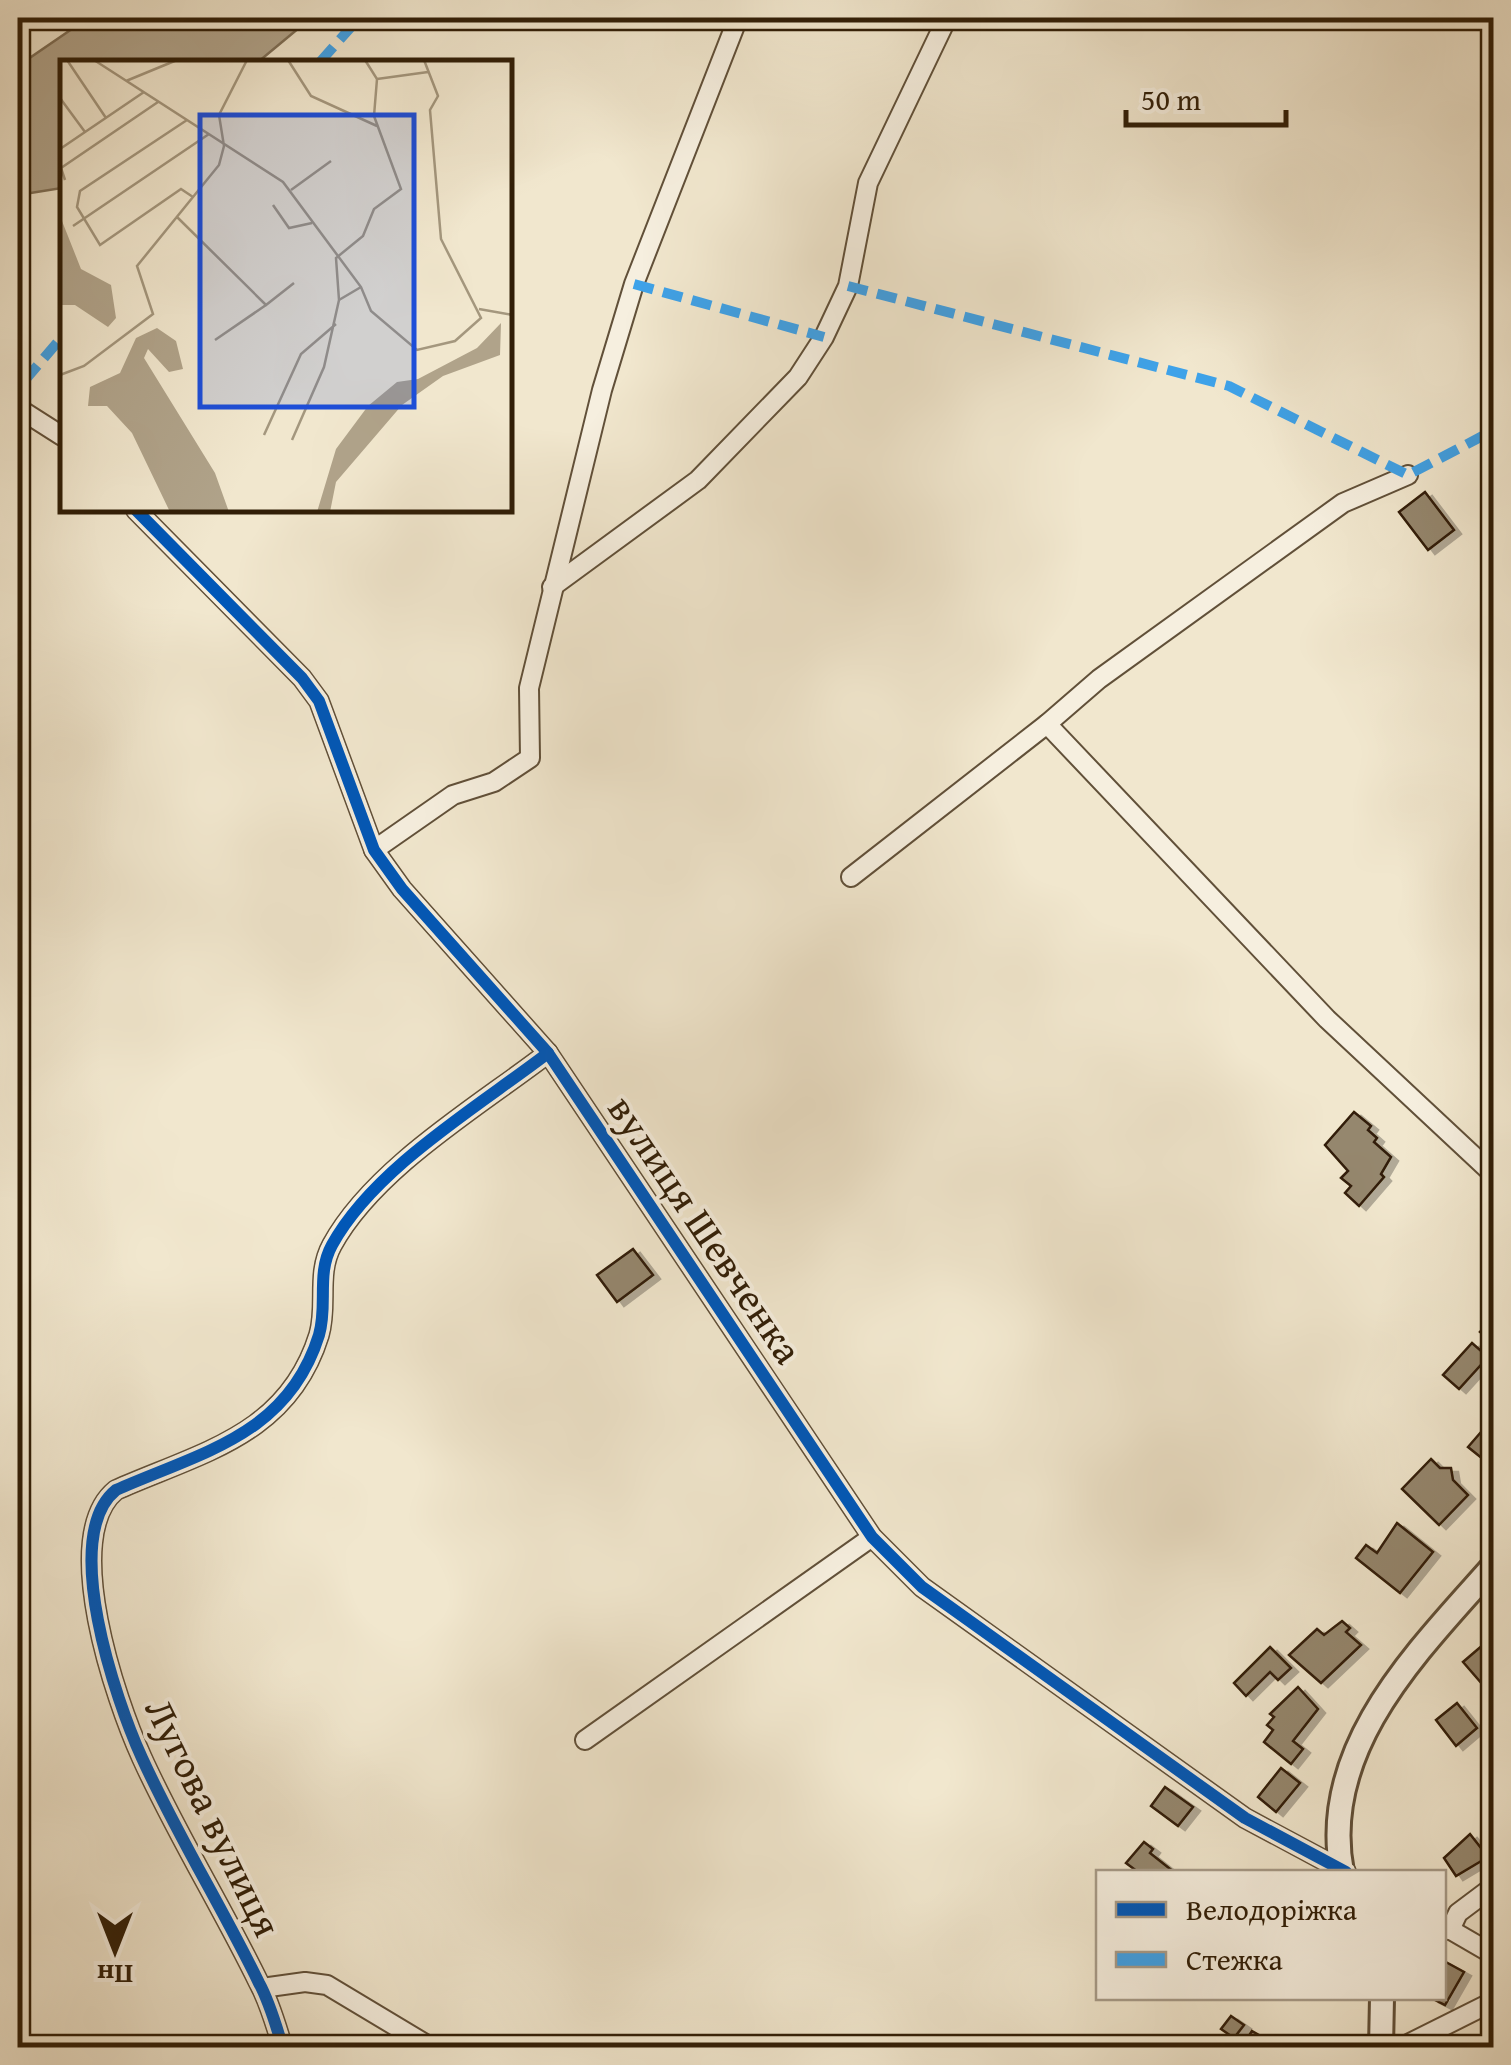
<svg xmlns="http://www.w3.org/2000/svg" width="1511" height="2065" font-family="'Gentium Book Plus',serif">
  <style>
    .water { fill: #b0a38a; stroke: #7d6e56; stroke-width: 2.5 }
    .building { fill: #95876e; stroke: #311e07; stroke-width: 2.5; filter: url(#shadow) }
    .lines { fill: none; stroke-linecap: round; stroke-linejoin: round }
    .minor-casing { stroke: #615039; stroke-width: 22 }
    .tertiary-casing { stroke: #615039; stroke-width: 28 }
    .minor { stroke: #f6efdf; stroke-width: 18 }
    .tertiary { stroke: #f6efdf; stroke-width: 22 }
    .quiet { stroke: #3ea2e9; stroke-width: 10; stroke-dasharray: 20 10; stroke-linecap: butt }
    .cycleway-casing { stroke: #f6efdf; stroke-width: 19 }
    .cycleway { stroke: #0057b8; stroke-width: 12 }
    .labels { text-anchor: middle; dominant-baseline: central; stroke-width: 8; stroke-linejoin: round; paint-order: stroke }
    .street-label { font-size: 40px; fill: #311e07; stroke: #f6efdf }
    .inset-road { fill: none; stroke: #a4977e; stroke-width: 2.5 }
    .view { fill: #1d4ed8; fill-opacity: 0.15; stroke: #1d4ed8; stroke-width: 5 }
    .inset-edge { fill: none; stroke: #311e07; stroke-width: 5 }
  </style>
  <defs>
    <filter id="shadow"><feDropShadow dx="7" dy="4" stdDeviation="0" flood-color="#0004"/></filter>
  </defs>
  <rect width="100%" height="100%" fill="#f1e7ce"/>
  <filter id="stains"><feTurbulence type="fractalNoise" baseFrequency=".002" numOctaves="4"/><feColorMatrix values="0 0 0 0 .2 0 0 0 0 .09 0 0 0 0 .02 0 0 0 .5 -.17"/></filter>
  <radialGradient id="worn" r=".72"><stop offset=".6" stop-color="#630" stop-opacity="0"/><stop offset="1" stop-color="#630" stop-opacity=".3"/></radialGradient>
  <polygon class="water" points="88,18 311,18 258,62 62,62 62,188 18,195 18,66"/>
  <g class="building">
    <polygon points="1425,492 1454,530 1428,550 1399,512"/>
    <polygon points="1354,1112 1371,1126 1368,1130 1377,1138 1374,1142 1391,1157 1381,1174 1384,1177 1359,1206 1345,1193 1351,1186 1341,1178 1348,1171 1325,1145"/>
    <polygon points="633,1249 653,1275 617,1302 597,1275"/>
    <polygon points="1494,1317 1494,1344 1480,1332"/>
    <polygon points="1472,1343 1488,1357 1459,1389 1443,1375"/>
    <polygon points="1494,1417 1494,1468 1468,1447"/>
    <polygon points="1431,1459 1440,1468 1451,1468 1453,1480 1468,1495 1439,1525 1402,1489"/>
    <polygon points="1397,1523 1433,1552 1400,1593 1356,1558 1366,1545 1377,1553"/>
    <polygon points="1342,1621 1350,1628 1346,1632 1361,1645 1321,1683 1289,1655 1317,1629 1324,1635"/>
    <polygon points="1484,1644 1494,1655 1494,1676 1483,1685 1463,1662"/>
    <polygon points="1270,1647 1291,1668 1278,1680 1270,1672 1246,1696 1234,1683"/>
    <polygon points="1298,1687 1318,1709 1293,1741 1303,1749 1291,1764 1264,1742 1273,1730 1267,1725 1274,1717 1270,1714"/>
    <polygon points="1457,1703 1477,1728 1456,1746 1436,1720"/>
    <polygon points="1281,1768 1300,1783 1276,1812 1258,1797"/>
    <polygon points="1165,1787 1193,1807 1178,1826 1151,1806"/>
    <polygon points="1470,1834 1488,1857 1456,1876 1444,1858"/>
    <polygon points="1144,1842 1153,1849 1150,1853 1174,1872 1138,1872 1126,1863"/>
    <polygon points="1444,1961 1464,1972 1445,2005 1431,1998 1444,1998"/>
    <polygon points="1231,2016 1244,2025 1234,2038 1221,2029"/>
    <polygon points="1252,2031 1271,2042 1273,2037 1285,2044 1251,2048 1244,2043"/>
  </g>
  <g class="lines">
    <g class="minor-casing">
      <g id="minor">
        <polyline points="18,408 62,436"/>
        <polyline points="136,510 302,678 319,701 374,850 402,889 548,1053 872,1537 922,1587 1245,1818 1346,1872"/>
        <polyline points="552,587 698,480 798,377 824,337 848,286 868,183 947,18"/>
        <polyline points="1047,724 1099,679 1343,503 1408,475"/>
        <polyline points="374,850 453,795 494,782 530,758 529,688 602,390 634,284 738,18"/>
        <polyline points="851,877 1047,724 1327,1019 1494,1175"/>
        <polyline points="585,1740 872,1537"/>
        <polyline points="1444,1926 1494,1955"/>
        <polyline points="1450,1930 1458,1913 1494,1886"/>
        <polyline points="262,1988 305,1982 327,1985 432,2048"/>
        <path d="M283,2048C276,2026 270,2003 259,1983C222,1907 177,1835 142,1758C116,1701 59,1536 116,1490C202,1452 288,1435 319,1335C328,1305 316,1274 332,1245C374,1168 479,1106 548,1053"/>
        <polyline points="1400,2048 1494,2001"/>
      </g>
    </g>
    <g class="tertiary-casing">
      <g id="tertiary">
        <path d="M1342,1872C1318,1748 1419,1650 1494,1565"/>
        <polyline points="1381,2048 1382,1998"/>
      </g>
    </g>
    <use href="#minor" class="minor"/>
    <use href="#tertiary" class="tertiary"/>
    <g class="quiet">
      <polyline points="320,62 359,18"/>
      <polyline points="634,284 824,337"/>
      <polyline points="848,286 1229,386 1408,475 1494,430"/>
      <polyline points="22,409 20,386 62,337"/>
    </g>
    <g class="cycleway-casing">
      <g id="cycleway">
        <polyline points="136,510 302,678 319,701 374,850 402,889 548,1053 872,1537 922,1587 1245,1818 1346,1872"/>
        <path d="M283,2048C276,2026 270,2003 259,1983C222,1907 177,1835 142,1758C116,1701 59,1536 116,1490C202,1452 288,1435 319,1335C328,1305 316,1274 332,1245C374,1168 479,1106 548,1053"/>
      </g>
    </g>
    <use href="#cycleway" class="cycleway"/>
  </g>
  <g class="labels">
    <g class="street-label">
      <text transform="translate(706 1229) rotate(56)">вулиця Шевченка</text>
      <text transform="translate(214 1817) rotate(64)">Лугова вулиця</text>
    </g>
  </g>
  <g transform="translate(60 60)">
    <rect width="452" height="452" fill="#f1e7ce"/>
    <path d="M0,156L21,209L51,225L56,258L48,267L15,245H0ZM441,263L440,295L383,316L342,345L276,422L270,452H257L276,389L308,346L337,322L358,319L417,288ZM97,268L116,281L123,309L109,312L88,289L84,298L155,413L169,452H110L72,373L47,346H28L30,327L60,313L76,278Z" fill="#b0a38a"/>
    <path class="inset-road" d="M7,0L46,58M34,0L223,122L301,227L311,251L357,290L395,281L421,258L381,179L370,50L378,36L364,0M228,0L251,36L317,66M317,19L368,12M66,21L117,0M0,38L25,72M127,60L20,131L17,147L40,185L121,129L133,137M0,89L84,32M5,120L1,108L98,42M231,130L271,101M213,145L229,168L252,163M116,156L206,245L234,223M13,166L149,74M279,240L276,198L303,176L314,149L341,129L314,56L317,19L305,0M419,249L453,255M155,280L206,245M0,315L24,306L93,254L77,206L159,105L164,86L159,55L187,0M204,375L241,294L276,264M232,380L264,307L279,240L301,227"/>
    <path class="view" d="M140,55H354V347H140Z"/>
    <rect width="452" height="452" class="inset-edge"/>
  </g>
  <rect width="1511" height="2065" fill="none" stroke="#f1e7ce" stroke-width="60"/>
  <rect x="20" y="20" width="1471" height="2025" fill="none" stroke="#311e07" stroke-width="5"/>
  <rect x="30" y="30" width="1451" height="2005" fill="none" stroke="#311e07" stroke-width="2.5"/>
  <rect x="1096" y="1870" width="350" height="130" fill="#f6efdf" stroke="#a79b89" stroke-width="2.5"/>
  <rect x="1116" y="1902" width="50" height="15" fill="#0057b8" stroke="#a79b89" stroke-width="2.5"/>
  <text x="1186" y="1920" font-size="30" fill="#311e07">Велодоріжка</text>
  <rect x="1116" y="1952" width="50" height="15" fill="#3ea2e9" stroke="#a79b89" stroke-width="2.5"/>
  <text x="1186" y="1970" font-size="30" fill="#311e07">Стежка</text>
  <g transform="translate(115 1950) rotate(180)" stroke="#f6efdf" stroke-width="8" paint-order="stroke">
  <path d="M0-8L18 38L0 25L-18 38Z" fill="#311e07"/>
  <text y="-15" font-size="28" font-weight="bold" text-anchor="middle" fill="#311e07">Пн</text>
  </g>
  <path d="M1126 110v15h160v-15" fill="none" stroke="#311e07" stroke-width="5"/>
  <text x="1141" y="110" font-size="30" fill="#311e07" stroke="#f6efdf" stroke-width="8" paint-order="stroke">50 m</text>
  <rect width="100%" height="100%" filter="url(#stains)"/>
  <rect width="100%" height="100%" fill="url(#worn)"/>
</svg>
